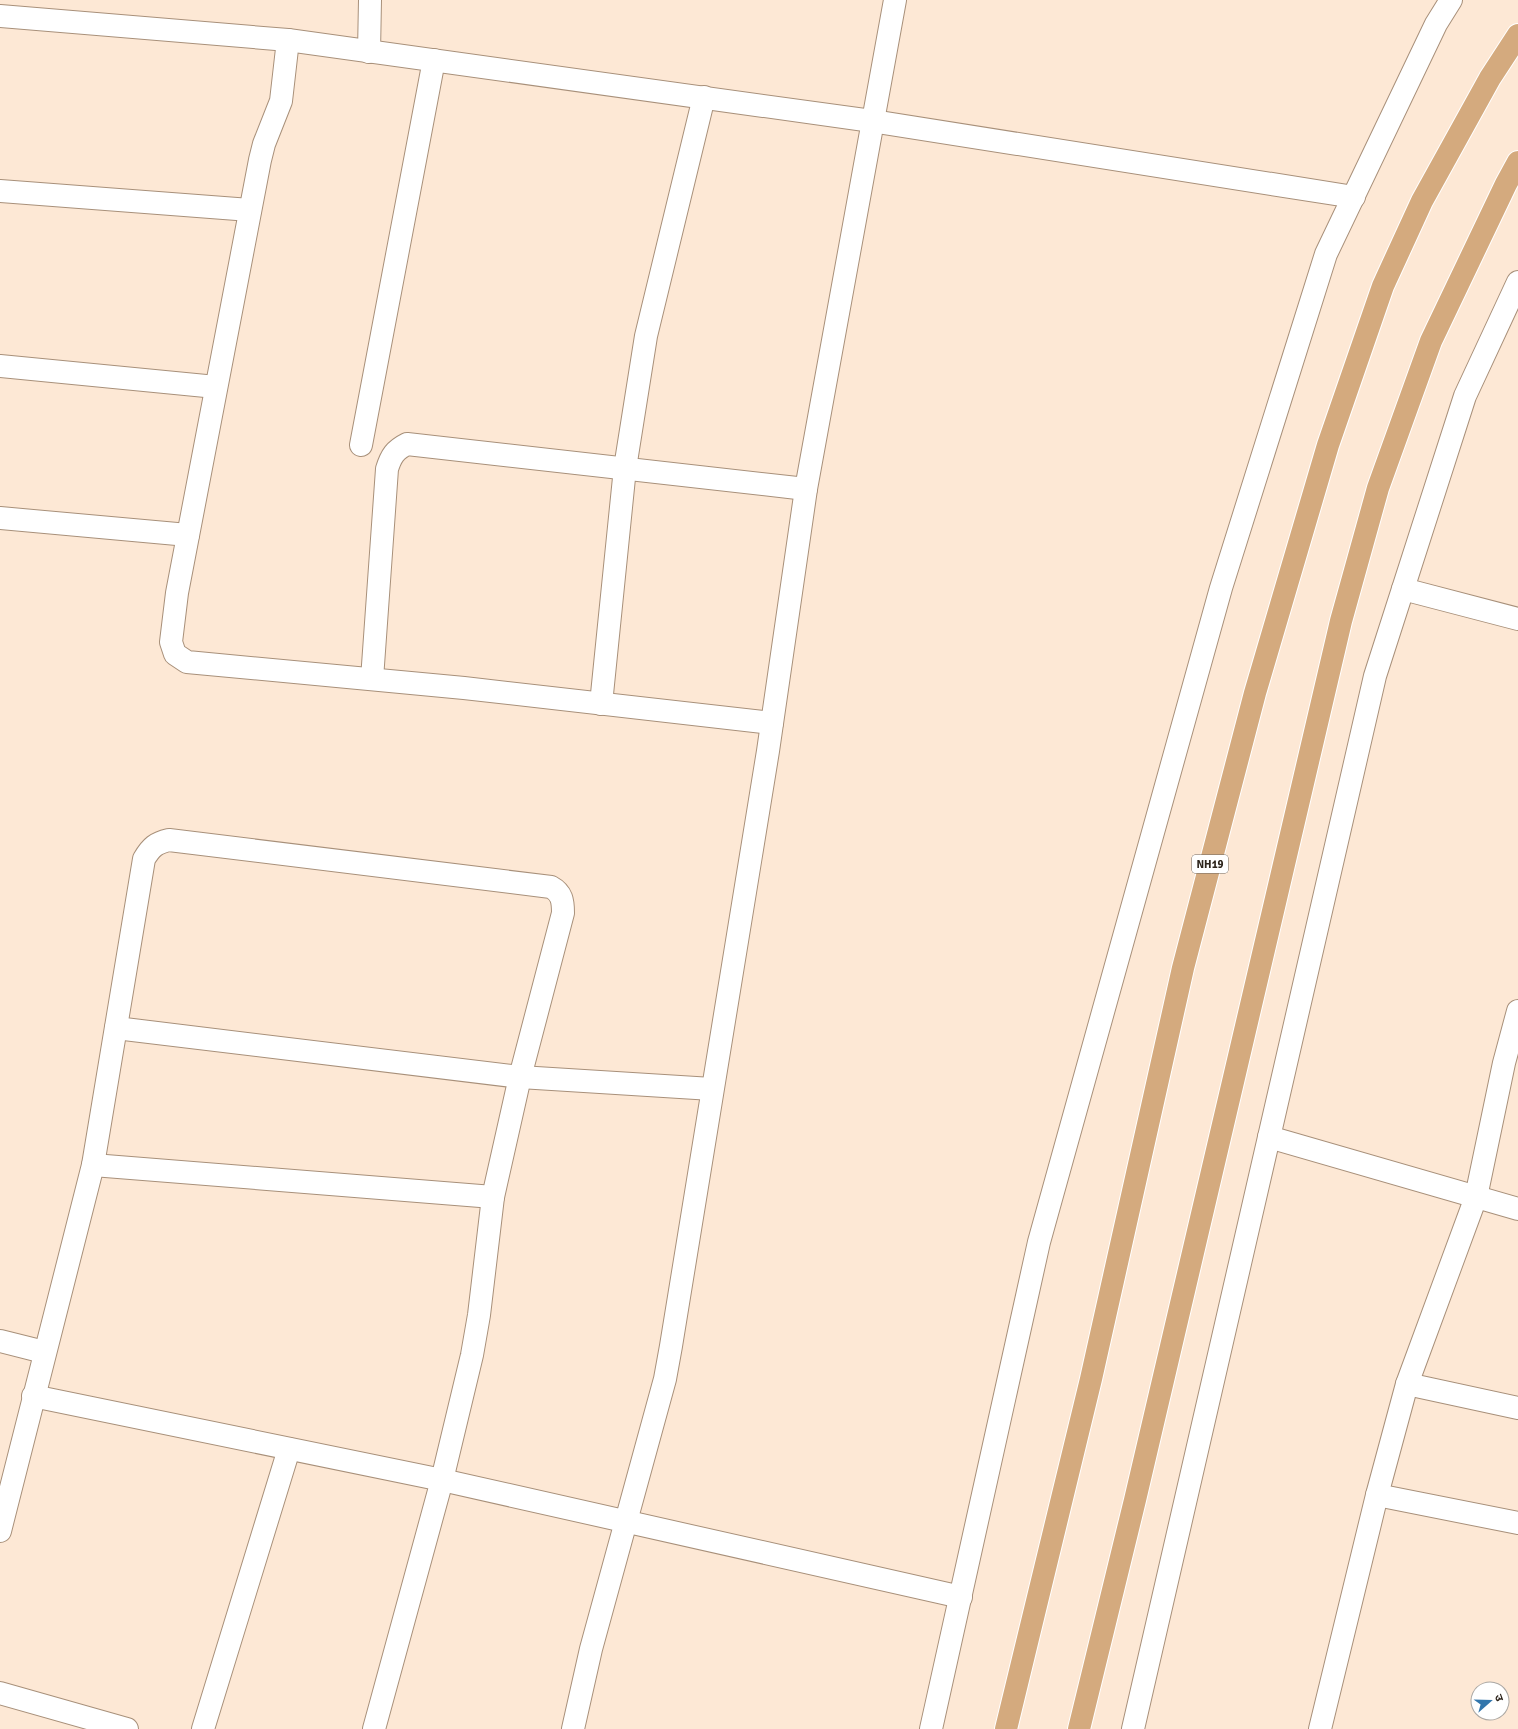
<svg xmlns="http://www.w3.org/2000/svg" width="1518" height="1729" font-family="Signika,'Noto Sans Devanagari',sans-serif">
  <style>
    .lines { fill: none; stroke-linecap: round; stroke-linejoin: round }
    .minor-casing { stroke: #a8907a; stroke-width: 24 }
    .tertiary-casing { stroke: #a8907a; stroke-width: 24 }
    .trunk-casing { stroke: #fff; stroke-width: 24 }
    .minor { stroke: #fff; stroke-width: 22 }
    .tertiary { stroke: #fff; stroke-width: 22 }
    .trunk { stroke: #d4aa7e; stroke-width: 22 }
    .labels { text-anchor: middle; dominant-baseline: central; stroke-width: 3.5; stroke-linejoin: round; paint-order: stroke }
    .shield { fill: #fff; stroke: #6d6660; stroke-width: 1 }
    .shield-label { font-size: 11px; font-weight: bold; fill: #2e251c }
  </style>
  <rect width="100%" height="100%" fill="#fde8d5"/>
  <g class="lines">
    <g class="minor-casing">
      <g id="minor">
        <polyline points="0,16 288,40 872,121 1354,197"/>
        <polyline points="288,40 281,101 264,144 260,160 177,593 171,642 175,654 187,662 464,688 772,723"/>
        <polyline points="369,52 370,0"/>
        <polyline points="0,191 250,210"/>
        <polyline points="0,366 216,387"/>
        <polyline points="361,445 434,60"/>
        <polyline points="0,518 188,535"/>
        <polyline points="1403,589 1518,619"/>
        <path d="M372,679L387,469C391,456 395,450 407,444L806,489"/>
        <polyline points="601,704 625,468 646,336 704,97"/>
        <polyline points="116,1028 520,1077 712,1089"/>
        <polyline points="1269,1137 1518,1209"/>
        <polyline points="93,1165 493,1197"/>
        <polyline points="0,1341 44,1352"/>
        <polyline points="1407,1384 1518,1408"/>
        <polyline points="33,1396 442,1480 961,1597"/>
        <polyline points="1377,1495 1518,1523"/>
        <path d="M0,1531L93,1165L144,859C151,847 156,843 169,840L551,887C562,893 563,901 563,913L520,1077L493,1197L479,1315L472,1355L442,1480L374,1729"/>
        <polyline points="0,1693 127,1729"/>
        <polyline points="203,1729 289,1449"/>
        <polyline points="573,1729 591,1649 665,1379 671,1346 768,751 806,489 895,0"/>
        <polyline points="1320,1729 1377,1495 1407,1384 1476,1197 1504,1063 1518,1011"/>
      </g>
    </g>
    <g class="tertiary-casing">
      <g id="tertiary">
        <polyline points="931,1729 1039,1242 1221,588 1326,254 1436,24 1451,0"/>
        <polyline points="1133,1729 1375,676 1465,396 1518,282"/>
      </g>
    </g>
    <g class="trunk-casing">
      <g id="trunk">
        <polyline points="1006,1729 1091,1379 1183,968 1255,693 1328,445 1383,286 1422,201 1490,78 1518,35"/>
        <polyline points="1079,1729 1135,1500 1341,621 1378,488 1431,341 1506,184 1518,162"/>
      </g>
    </g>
    <use href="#minor" class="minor"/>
    <use href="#tertiary" class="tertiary"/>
    <use href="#trunk" class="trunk"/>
  </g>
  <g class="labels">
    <rect class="shield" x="1192" y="855" width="36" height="18" rx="3"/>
    <g class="shield-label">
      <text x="1210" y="864">NH19</text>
    </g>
  </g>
  <g transform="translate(1490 1701) rotate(70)"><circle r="19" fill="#ffffff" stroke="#aba8a4"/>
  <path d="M0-3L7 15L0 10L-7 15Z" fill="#3376ac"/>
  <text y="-6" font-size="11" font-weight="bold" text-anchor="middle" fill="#2e251c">उ</text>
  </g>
</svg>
